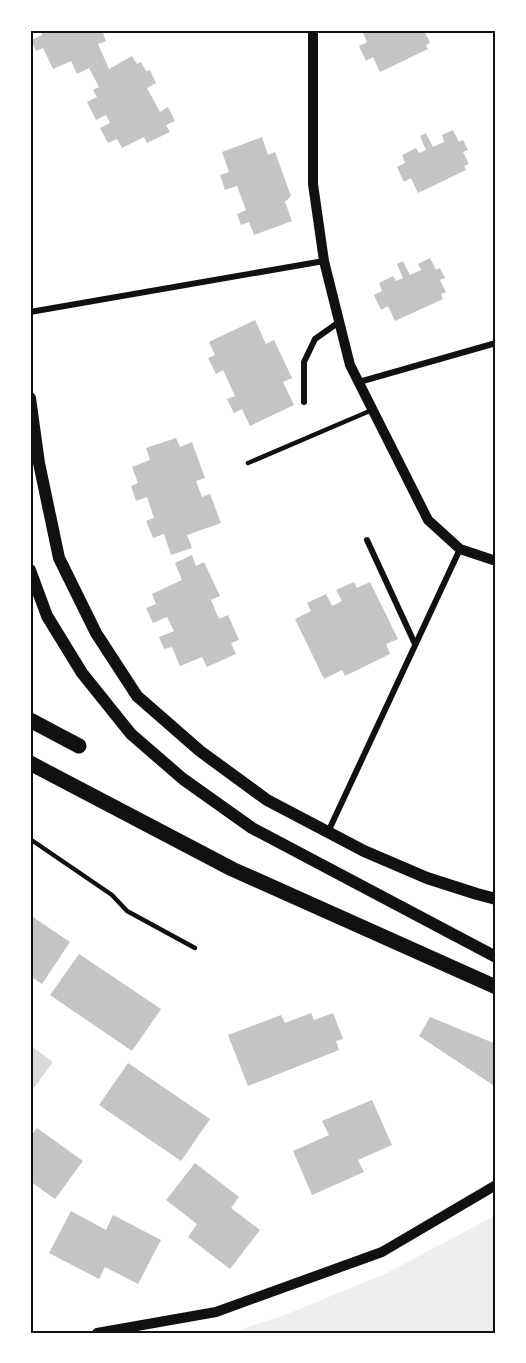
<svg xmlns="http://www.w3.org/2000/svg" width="526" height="1363" font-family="Lato,sans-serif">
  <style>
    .green { fill: #eee }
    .water { fill: #d9d9d9 }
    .building { fill: #c4c4c4 }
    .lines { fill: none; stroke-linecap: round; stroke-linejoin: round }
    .service { stroke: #111; stroke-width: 4.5 }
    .minor { stroke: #111; stroke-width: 6 }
    .tertiary { stroke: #111; stroke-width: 10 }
    .secondary { stroke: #111; stroke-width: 12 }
    .primary { stroke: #111; stroke-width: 15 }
    .neatline { fill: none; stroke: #111; stroke-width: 2 }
  </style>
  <rect width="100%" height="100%" fill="#fff"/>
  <polygon class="green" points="496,1215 496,1333 230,1333 285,1315 387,1273"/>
  <polygon class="water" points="30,1045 53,1062 34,1088 30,1085"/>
  <g class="building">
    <polygon points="40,30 102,30 106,41 98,44 109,69 132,56 137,64 141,62 146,71 150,70 156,83 147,88 160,112 168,107 175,121 166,125 170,132 147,143 144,137 122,148 117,139 108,143 100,128 110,123 106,115 96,120 87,102 97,97 93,90 99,87 89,68 77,74 71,61 53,69 43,48 36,51 31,40 42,35"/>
    <polygon points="371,30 379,30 381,32 385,30 424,30 430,43 426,45 428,49 380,72 373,57 366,61 359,46 367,42 363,33"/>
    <polygon points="453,130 459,142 463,140 468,150 463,152 469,164 464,166 466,170 418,193 411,178 404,182 397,167 405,163 402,155 416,148 419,153 426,150 420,136 426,133 433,147 444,142 442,135"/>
    <polygon points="262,137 268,155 275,152 291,196 285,202 292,221 254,235 249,222 241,225 237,214 246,210 237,186 225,190 220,175 229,172 222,152"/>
    <polygon points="430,258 436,270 440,268 445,278 440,280 446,292 441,294 443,299 395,321 388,306 381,310 374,295 382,291 379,283 393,276 396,281 403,278 397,264 403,261 410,275 421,270 418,264"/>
    <polygon points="255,320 266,344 274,340 292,378 283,382 294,405 250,426 242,409 234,413 227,399 235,396 223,370 216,374 208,358 215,355 209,342"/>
    <polygon points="176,438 180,447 192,442 205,478 196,481 202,497 210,494 221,523 187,535 192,548 171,555 164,534 153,538 146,521 154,518 147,497 136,501 131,486 138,483 132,467 150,460 146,448"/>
    <polygon points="192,555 196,566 204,562 220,596 211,600 219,619 228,615 239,640 231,643 236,654 207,667 202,657 180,666 172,647 164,649 159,637 174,631 167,617 153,623 146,608 156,604 152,594 182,580 175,563"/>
    <polygon points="354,582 357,588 370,582 398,639 386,644 390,654 345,676 342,670 324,679 295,619 311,611 307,603 326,594 332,606 342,601 336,590"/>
    <polygon points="30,915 70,942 42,984 30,976"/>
    <polygon points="79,954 161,1009 132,1051 50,995"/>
    <polygon points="311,1013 314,1020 333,1013 343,1039 336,1041 339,1050 248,1086 228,1035 281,1015 285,1023"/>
    <polygon points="430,1017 496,1044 496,1087 419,1036"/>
    <polygon points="128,1063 210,1119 181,1161 99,1105"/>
    <polygon points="372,1100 392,1145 358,1160 364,1172 312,1195 293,1151 329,1135 322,1121"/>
    <polygon points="37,1128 83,1161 55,1199 30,1181 30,1137"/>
    <polygon points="195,1163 239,1197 231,1208 260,1230 230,1269 188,1237 197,1224 166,1200"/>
    <polygon points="71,1211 106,1230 113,1215 161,1240 138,1284 105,1267 99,1279 49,1253"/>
  </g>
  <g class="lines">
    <g class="service">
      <polyline points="248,463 372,410"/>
      <polyline points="30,839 112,895 127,911 195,948"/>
    </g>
    <g class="minor">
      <polyline points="30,312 324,261"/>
      <polyline points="359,382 496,343"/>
      <polyline points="304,402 304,362 315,339 339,322"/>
      <polyline points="367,540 415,644"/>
      <polyline points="328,832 460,549"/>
    </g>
    <g class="tertiary">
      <polyline points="313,30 313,184 324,261 350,365 428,520 460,549 496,561"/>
      <polyline points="97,1333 216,1312 382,1252 496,1185"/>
    </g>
    <g class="secondary">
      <polyline points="30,398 39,463 59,558 96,633 137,696 200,751 267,800 364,851 427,878 477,894 496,899"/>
      <polyline points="30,570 47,616 82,673 131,734 183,779 252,828 496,957"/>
    </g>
    <g class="primary">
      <polyline points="30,720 79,746"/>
      <polyline points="30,763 232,869 496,987"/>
    </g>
  </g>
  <rect width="526" height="1363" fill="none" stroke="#ffffff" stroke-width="63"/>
  <rect x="32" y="32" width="462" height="1300" class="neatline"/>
</svg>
